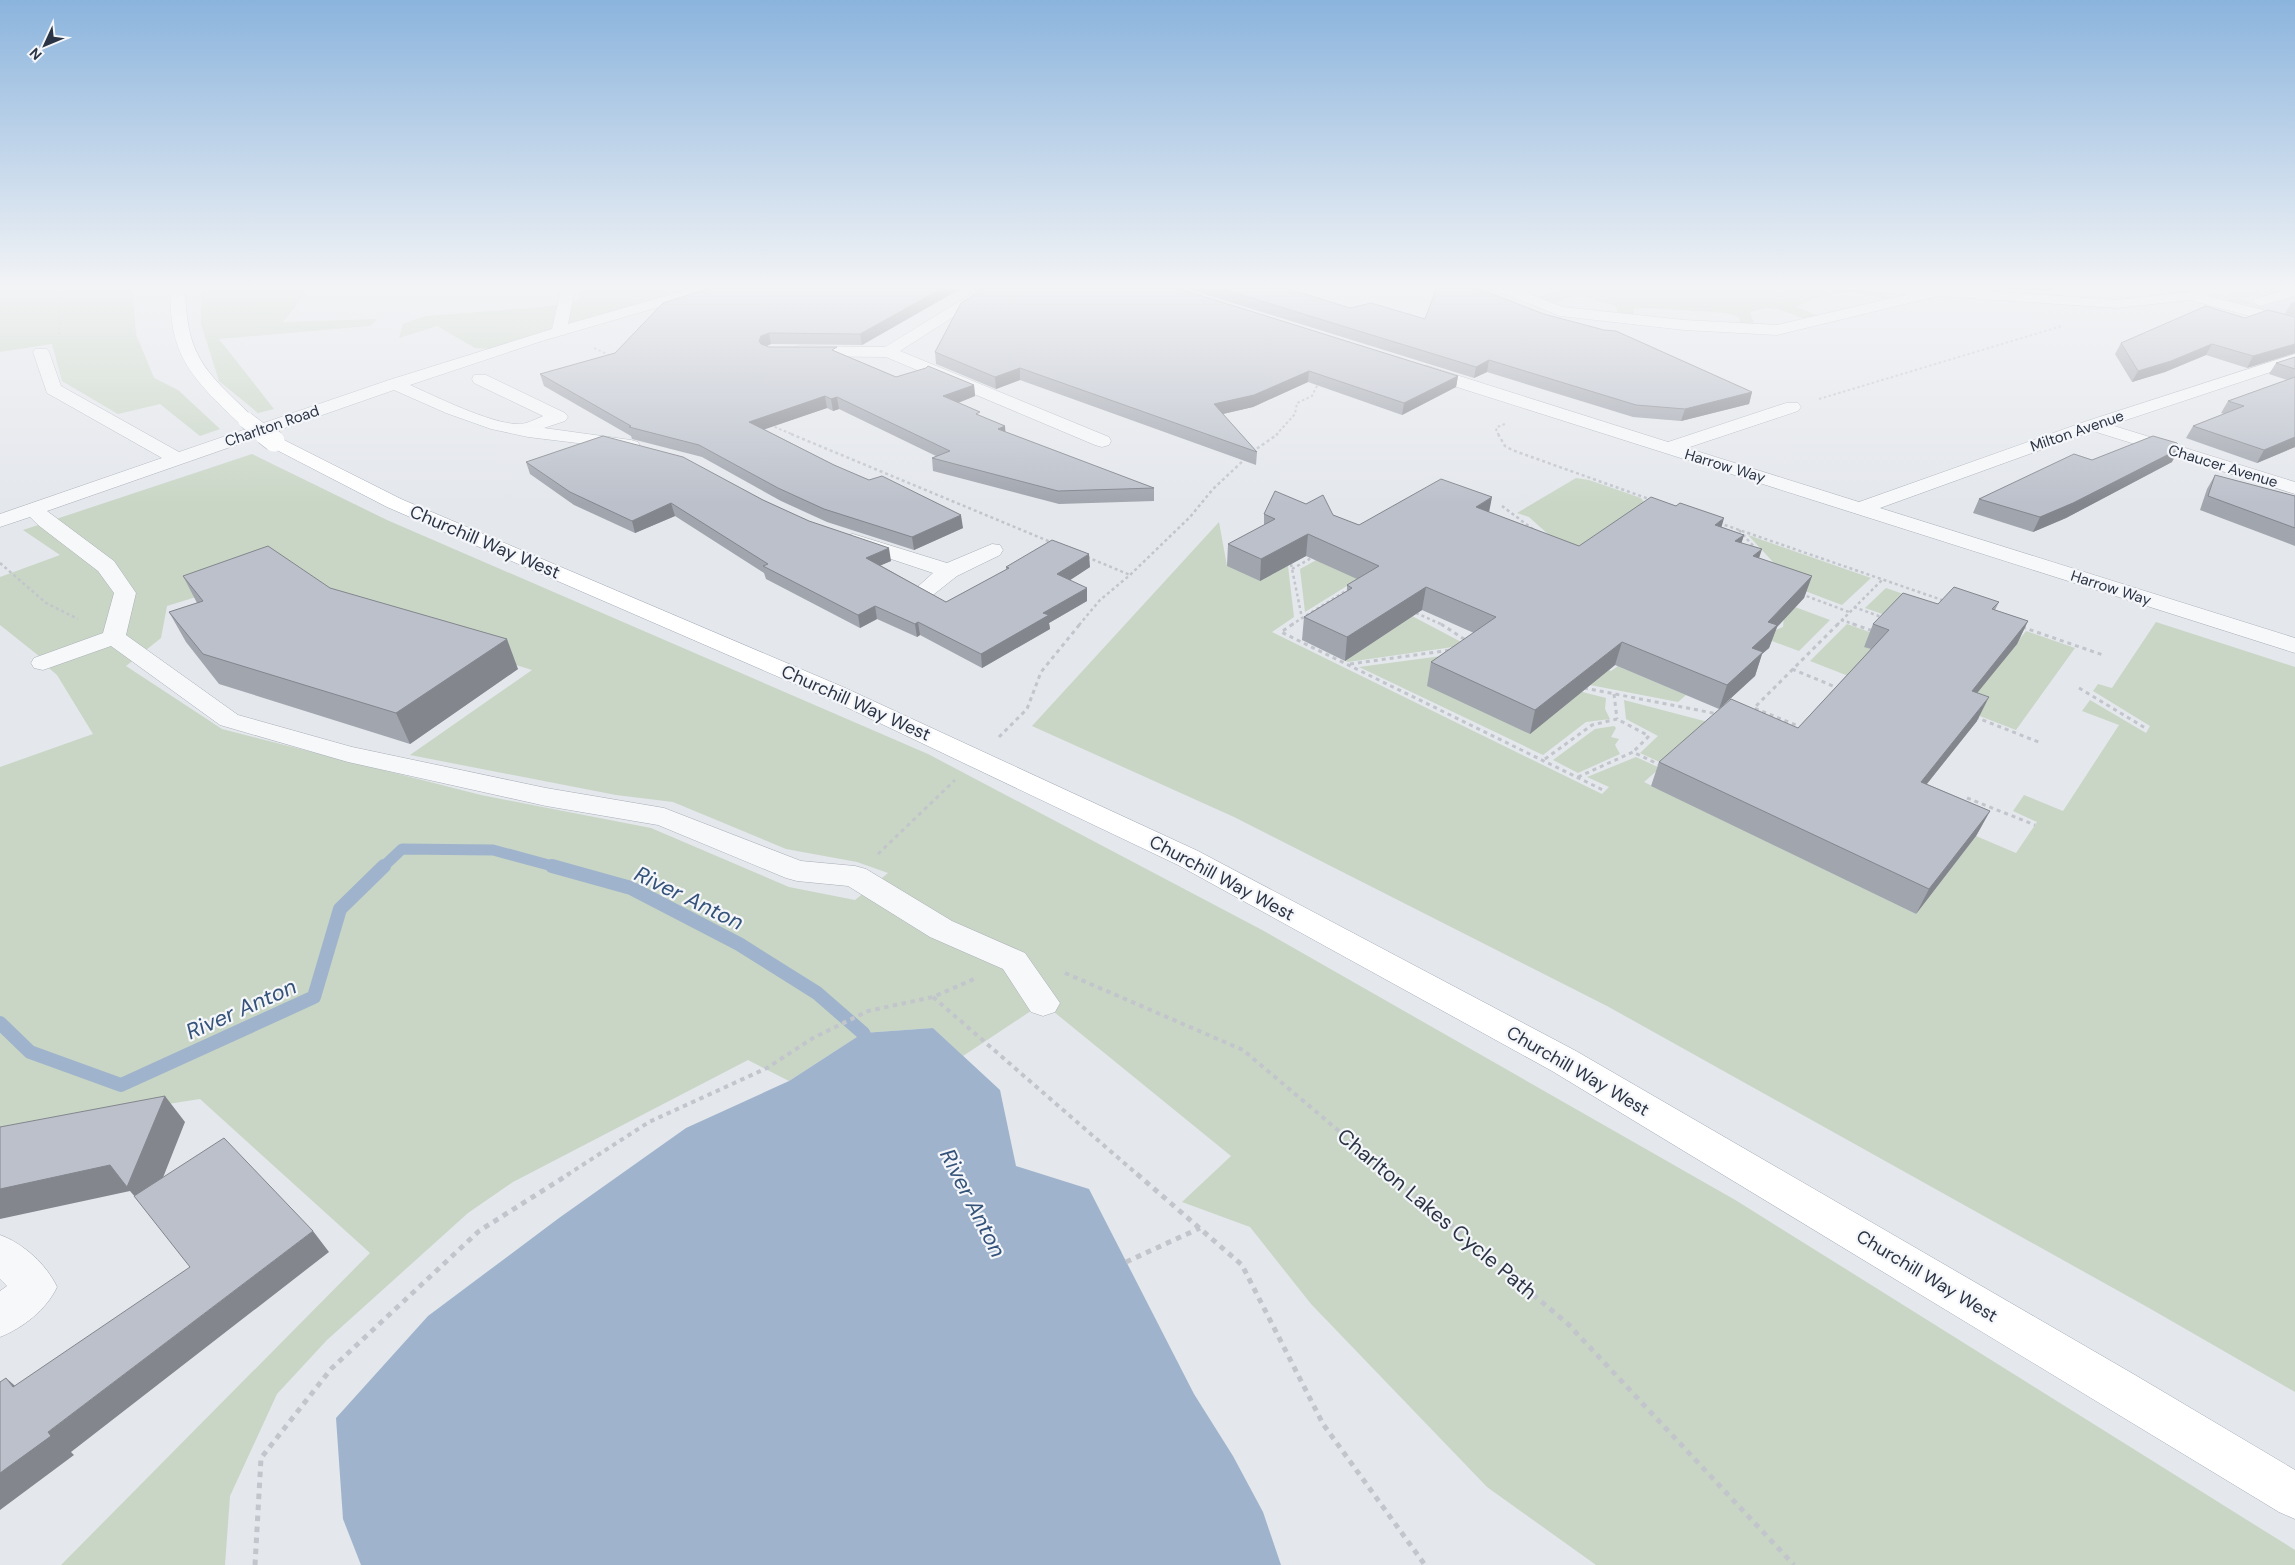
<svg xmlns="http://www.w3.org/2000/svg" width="2295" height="1565" font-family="'DM Sans',sans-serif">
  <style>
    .built { fill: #d2d6de }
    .green { fill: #c9d6c5; fill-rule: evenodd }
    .water { fill: #9fb4cc }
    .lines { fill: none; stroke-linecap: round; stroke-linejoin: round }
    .stream-far1 { stroke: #9fb4cc; stroke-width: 11 }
    .stream { stroke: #9fb4cc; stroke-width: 14 }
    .minor-casing { stroke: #a9aeb7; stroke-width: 1 }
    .major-casing { stroke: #a3abb8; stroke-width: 1 }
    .path-far4 { stroke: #c2c5cb; stroke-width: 2; stroke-dasharray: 2.5 2.5; stroke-linecap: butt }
    .path-far3 { stroke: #c2c5cb; stroke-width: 2.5; stroke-dasharray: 3 3; stroke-linecap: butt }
    .path-far2 { stroke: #c2c5cb; stroke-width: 3; stroke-dasharray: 4 4; stroke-linecap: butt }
    .path-far1 { stroke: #c2c5cb; stroke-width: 4; stroke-dasharray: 4.5 4.5; stroke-linecap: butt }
    .path { stroke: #c2c5cb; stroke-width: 5; stroke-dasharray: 5.5 5.5; stroke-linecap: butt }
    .minor { fill: #f7f8fa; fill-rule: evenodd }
    .major { fill: #fff; fill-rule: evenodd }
    .major-bridge-far1-casing { stroke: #a3abb8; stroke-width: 17; stroke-linecap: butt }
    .major-bridge-casing { stroke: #a3abb8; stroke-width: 22; stroke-linecap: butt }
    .major-bridge-far1 { stroke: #fff; stroke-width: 16 }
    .major-bridge { stroke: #fff; stroke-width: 21 }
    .wall { fill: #a1a5ae }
    .shaded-wall { fill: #83868d }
    .building { fill: #bbc0ca; stroke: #83868d }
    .labels { text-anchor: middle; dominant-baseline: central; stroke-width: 4.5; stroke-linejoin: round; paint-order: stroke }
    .far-street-label { font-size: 15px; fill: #2b3445; stroke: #f4f6f9 }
    .street-label { font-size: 18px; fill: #2b3445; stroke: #f4f6f9 }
    .near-street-label { font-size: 21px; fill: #2b3445; stroke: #f4f6f9 }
    .near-water-label { font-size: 22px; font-style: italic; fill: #34527a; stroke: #f4f6f9 }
  </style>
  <rect width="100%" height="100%" fill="#e4e7ec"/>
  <polygon class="built" points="2295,291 2295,320 2245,308"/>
  <g class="green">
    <polygon points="0,285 132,285 136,334 154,378 178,390 220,429 200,436 160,404 118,414 62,381 52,344 0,352"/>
    <polygon points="201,285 302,285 311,287 283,322 377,319 370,326 219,339 274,409 258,413 219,381 201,324"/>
    <polygon points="584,285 699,285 488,349 475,348 437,326 399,338 403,324 425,316 541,307 578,301"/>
    <path d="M1541,285H1790L1873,290L1886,294L1893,299L1888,302C1858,284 1826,294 1796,307L1822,317C1800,323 1794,312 1774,309C1767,307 1758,310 1750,312L1755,327L1741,325L1739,317L1726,313L1646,308L1633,309L1635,318L1618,316L1616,306L1583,297H1574L1550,304L1535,298L1553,292Z"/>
    <polygon points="2260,285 2269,285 2275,290 2241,299 2255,304 2253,305 2236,303 2222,297"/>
    <path d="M252,454L387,520L928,754L1264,931L1737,1201L2295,1550V1565H1596L1487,1487L1311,1304L1250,1227L1182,1202L1231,1156L1043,1003L963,1056L933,1028L863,1033L789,1081L748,1060L513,1182L468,1213L327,1340L277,1394L230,1496L225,1565H61L370,1253L200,1099L0,1130V767L93,734L57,675L43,663L39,656L0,625V577L60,555L23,530ZM287,569L371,619L532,670L410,755L616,795L673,802L786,849L857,862L888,873L855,900L789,887L651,828L481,795L222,729L126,666L161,638L167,606Z"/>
    <polygon points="1576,478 1589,480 1641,498 1644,502 1570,554 1529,517 1517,513"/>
    <polygon points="1219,522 1227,566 1288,566 1294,617 1272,632 1602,794 1609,787 1587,777 1636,757 1660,768 1644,782 1916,914 1976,836 2016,853 2037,822 2013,811 2024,795 2063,811 2119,725 2082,711 2090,700 2146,733 2150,726 2093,691 2098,684 2112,688 2156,622 2295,667 2295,1392 2149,1308 1607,1006 1234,817 1032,726"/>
    <polygon points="1748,535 1871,578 1842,605 1797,588"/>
    <polygon points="1331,552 1363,576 1305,612 1300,569"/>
    <polygon points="1886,588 1944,608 1891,617 1865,608"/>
    <polygon points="1795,607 1830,620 1799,651 1759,636 1783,627 1784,616"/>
    <polygon points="1412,616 1467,645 1348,662 1345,661"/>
    <polygon points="1847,624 1875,634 1864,646 1880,653 1856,679 1810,661"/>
    <polygon points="2026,631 2075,648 2016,730 1930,697 1989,678"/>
    <polygon points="1479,651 1559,686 1606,698 1605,709 1610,719 1586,722 1543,755 1359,667"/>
    <polygon points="1571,653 1611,671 1618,666 1686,695 1678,702 1564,680"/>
    <polygon points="1624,700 1708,722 1664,764 1640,753 1658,736 1626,719"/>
    <polygon points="1614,726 1616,728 1611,737 1619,739 1615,745 1620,754 1578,773 1553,760 1595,729"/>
  </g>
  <polygon class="water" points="933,1028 1000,1090 1016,1166 1089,1189 1194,1394 1233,1456 1263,1512 1281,1565 361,1565 343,1519 336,1418 428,1316 559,1218 686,1128 789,1081 863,1033"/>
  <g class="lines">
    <polyline class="stream-far1" points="383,867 402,849 493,850 556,867"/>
    <g class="stream">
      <polyline points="552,866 631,888 739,944 817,993 863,1033 870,1047"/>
      <polyline points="0,1023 30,1052 121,1085 314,997 340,909 384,866"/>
    </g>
    <g class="minor-casing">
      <g id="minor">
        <path d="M562,285H576L568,324L704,285H726L724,288L542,341L410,385C437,397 489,423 517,424C525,425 536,419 543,416L474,383L472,379L474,375H486L565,413L568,417L565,421L544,428L631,440L638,442L640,446L638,450L631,452L602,446L528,437L491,429L446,413L394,390L47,511L114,561L136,593L126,635L238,715L352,747L442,766L546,788L664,808L801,861L855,866L866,869L952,921L1025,953L1060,1003L1055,1012L1043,1016L1031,1012L1003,969L930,937L848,886L797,881L786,878L658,825L546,806L348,762L220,725L111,646L43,670L34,668L31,663L34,658L103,633L114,593L98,571L38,525L30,517L0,527V514L162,458L47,393L33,352L35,349H47L49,352L61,386L179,452L389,380L552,329Z"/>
        <polygon points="986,285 1003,285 900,351 1109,437 1111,441 1109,445 1102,447 1095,445 886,357 799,356 793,354 791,351 793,348 799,346 885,347"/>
        <polygon points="1488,285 1507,285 1563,307 1684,320 1777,325 1909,294 1836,289 1831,288 1829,285 1898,285 2117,300 2189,292 2214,285 2236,285 2234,288 2207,296 2295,318 2295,328 2190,300 2117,308 1938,296 1777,335 1684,330 1560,316 1490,288"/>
        <polygon points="2295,287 2295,296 2260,306 2253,302 2255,299"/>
        <polygon points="2295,354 2295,364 2111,425 2295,482 2295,494 2093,431 1880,508 2295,638 2295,653 1416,374 1414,370 1416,366 1428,366 1668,442 1786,403 1798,403 1801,407 1798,411 1687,448 1859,502 2087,421"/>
        <polygon points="853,534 947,563 992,544 1000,545 1003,550 1000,555 957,576 933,595 925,597 917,595 914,590 933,573 846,544 842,540 846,536"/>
        <path d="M0,1235C23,1243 47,1265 57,1287C47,1309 23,1328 0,1337V1291L7,1286L0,1279Z"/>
      </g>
    </g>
    <g class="major-casing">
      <g id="major">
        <path d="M171,285H185C186,356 203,369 252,416L255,420L252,424H240C192,378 167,355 171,285Z"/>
        <polygon points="274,435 401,499 843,687 1198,851 1576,1051 2135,1375 2295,1470 2295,1519 2279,1512 1552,1071 1178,865 825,697 387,507 267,445 265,441 267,437"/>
      </g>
    </g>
    <g class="path-far4">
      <polyline points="59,335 59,307 64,285"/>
      <polyline points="594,348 611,356"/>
      <polyline points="1819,399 2062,326"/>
      <polyline points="770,425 794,435"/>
      <polyline points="1276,435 1295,414 1297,403 1312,396 1319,382"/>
      <polyline points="1499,435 1496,431 1497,427 1505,424"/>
    </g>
    <g class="path-far3">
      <polyline points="791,434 1053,543"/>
      <polyline points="1498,434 1505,446 1512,450 1652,500"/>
      <polyline points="1252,452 1278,434"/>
      <polyline points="1502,506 1534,530"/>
      <polyline points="1719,523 1945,601"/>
      <polyline points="1739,530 1755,548"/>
      <polyline points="1087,557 1130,575"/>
      <polyline points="0,563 46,603 78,619"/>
      <polyline points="1291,564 1302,618"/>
      <polyline points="1292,569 1313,557"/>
      <polyline points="1801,594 1849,612"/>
      <polyline points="1854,607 1884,618"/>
      <polyline points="1416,613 1443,625"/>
      <polyline points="1841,620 1857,625"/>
      <polyline points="1079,625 1100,600 1130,575 1190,517 1213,489 1246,458"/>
      <polyline points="1291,625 1349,589"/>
      <polyline points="1837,625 1882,580"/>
    </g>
    <g class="path-far2">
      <polyline points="1293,624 1281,632 1605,791"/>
      <polyline points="1441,624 1467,641"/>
      <polyline points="1853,624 1873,631"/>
      <polyline points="2022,627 2103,655"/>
      <polyline points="1350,664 1451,650"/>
      <polyline points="1792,669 1838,688"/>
      <polyline points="1584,688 1718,714"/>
      <polyline points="2079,688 2147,729"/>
      <polyline points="1614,694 1617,719"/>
      <polyline points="1975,717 2041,743"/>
      <polyline points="1803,728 1754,708 1838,624"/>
      <polyline points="999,737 1027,709 1041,672 1080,624"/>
      <polyline points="1545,759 1592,725 1617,719 1649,736 1633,752"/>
      <polyline points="1578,777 1633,752 1660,765"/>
      <polyline points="1967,798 2035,825"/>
      <polyline points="878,854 955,780"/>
    </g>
    <g class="path-far1">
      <polyline points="1065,973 1243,1050 1391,1175"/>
      <polyline points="933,997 1138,1175"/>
      <polyline points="567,1175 649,1122 767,1068 813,1038 868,1011 933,997 974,979"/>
    </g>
    <g class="path">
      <polyline points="1137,1174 1242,1265 1323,1424 1425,1565"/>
      <polyline points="1390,1174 1568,1324 1794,1565"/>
      <polyline points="1126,1262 1200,1228"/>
      <polyline points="255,1565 261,1458 331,1369 479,1231 569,1174"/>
    </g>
    <use href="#minor" class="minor"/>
    <use href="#major" class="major"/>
    <g class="major-bridge-far1-casing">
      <polyline id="major-bridge-far1" points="246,420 266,435"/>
    </g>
    <g class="major-bridge-casing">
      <polyline id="major-bridge" points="265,434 274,441"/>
    </g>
    <use href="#major-bridge-far1" class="major-bridge-far1"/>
    <use href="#major-bridge" class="major-bridge"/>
  </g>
  <g class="wall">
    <polygon points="967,285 862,345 771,344 767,346 769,347 837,352 896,377 974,385 975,396 958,403 1005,432 1154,488 1154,501 1059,504 933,471 932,458 936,456 839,409 833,411 827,408 764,429 834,465 963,528 914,550 827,522 781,501 702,457 632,439 631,436 544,386 540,374 615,353"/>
    <polygon points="1175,285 1275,285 1350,308 1425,319 1544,314 1752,392 1749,404 1681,421 1633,417 1487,372 1474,378"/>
    <polygon points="1965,285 2058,285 2048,291"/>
    <polygon points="2295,302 2295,316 2285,314 2291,303"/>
    <polygon points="2295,317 2295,353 2247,368 2206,355 2165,372 2132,382 2115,354 2121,343 2245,318"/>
    <polygon points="935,352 1458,376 1456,387 1402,415 1308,382 1253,407 1223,414 1257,452 1256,465 1020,380 996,389 936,364"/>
    <polygon points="2295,357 2295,447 2257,463 2186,438 2193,426 2224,414 2221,413 2228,401 2287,380 2269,374 2276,363"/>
    <polygon points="2092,460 2172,462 2066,518 2033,532 1973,513 1979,499"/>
    <polygon points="526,462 763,500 891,561 880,565 946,602 1006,570 1006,567 1090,567 1070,580 1087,601 1049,623 1050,629 982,668 920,635 917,637 877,619 860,628 766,579 764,573 675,516 635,533 574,505 530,474"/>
    <polygon points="2215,475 2295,496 2295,546 2200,510 2207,489"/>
    <polygon points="1489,512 1579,546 1722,527 1744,535 1741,543 1759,558 1812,576 1804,598 1777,627 1769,648 1762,654 1755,676 1719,709 1615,665 1530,734 1427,686 1431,662 1474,633 1422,610 1345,661 1302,640 1304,617 1347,591 1347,585 1357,579 1306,556 1260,581 1227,566 1228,544 1264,525 1264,514 1333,515 1359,525"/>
    <polygon points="183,576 330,588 518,669 410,744 219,684 186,642 169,612 197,603"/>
    <polygon points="1999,602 1995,610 2028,621 2017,644 1977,693 1977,721 1927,784 1990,811 1976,836 1916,914 1651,786 1659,762 1798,728 1871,649 1864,647 1873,624 1938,604"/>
  </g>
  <g class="shaded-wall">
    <polygon points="948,285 967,285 862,345 860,334"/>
    <polygon points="974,285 983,285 975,290"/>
    <polygon points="2051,285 2058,285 2048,291"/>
    <polygon points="769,333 771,344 763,347 759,341 761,336"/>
    <polygon points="2212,344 2206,355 2165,372 2132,382 2138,371"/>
    <polygon points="2295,344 2295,353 2247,368 2253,356"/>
    <polygon points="1489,360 1487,372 1474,378 1476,367"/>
    <polygon points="1020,368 1020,380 996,389 995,377"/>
    <polygon points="1309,371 1308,382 1253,407 1214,416 1214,404"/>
    <polygon points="1458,376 1456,387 1402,415 1404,403"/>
    <polygon points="974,385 975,396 945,408 943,396"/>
    <polygon points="1752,392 1749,404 1681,421 1685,409"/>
    <polygon points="825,396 827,408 751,434 749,422"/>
    <polygon points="837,397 839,409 833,411 831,399"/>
    <polygon points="1005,426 1006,438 998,429"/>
    <polygon points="2295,437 2295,447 2257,463 2264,450"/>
    <polygon points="2179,449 2172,462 2066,518 2033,532 2040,517"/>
    <polygon points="1492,497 1488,518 1476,507"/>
    <polygon points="671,503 675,516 635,533 632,521"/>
    <polygon points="961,515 963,528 914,550 912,537"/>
    <polygon points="1724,518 1718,540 1715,525"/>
    <polygon points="1308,534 1306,556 1260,581 1261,559"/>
    <polygon points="1744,535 1737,557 1735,541"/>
    <polygon points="889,548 891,561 868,571 866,558"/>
    <polygon points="1762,549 1755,571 1753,556"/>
    <polygon points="1089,554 1090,567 1058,588 1057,574"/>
    <polygon points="1812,576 1804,598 1777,627 1769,648 1762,654 1755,676 1719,709 1727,685 1752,648 1768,622"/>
    <polygon points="1426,587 1422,610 1345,661 1347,637"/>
    <polygon points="1087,588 1087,601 1049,623 1050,629 982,668 981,654 1043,613"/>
    <polygon points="875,606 877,619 860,628 858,615"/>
    <polygon points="2028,621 2017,644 1960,714 1972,691"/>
    <polygon points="918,622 920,635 917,637 915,624"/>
    <polygon points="507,639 518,669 410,744 396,713"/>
    <polygon points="1622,642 1615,665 1530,734 1535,710"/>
    <polygon points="1989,697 1977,721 1909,806 1921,782"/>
    <polygon points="1990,811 1976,836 1916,914 1929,889"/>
    <polygon points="165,1096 185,1122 149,1213 130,1191 0,1219 0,1189"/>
    <polygon points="313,1231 329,1252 71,1452 74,1455 0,1510 0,1473 48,1432"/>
    <polygon points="6,1378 29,1398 13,1387"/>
  </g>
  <g class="building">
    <polygon points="720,285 948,285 860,334 769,333 761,336 759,341 761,344 769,347 837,347 832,350 896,377 926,368 928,366 974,385 943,396 980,412 976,414 1005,426 998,429 1154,488 1058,491 932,458 950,451 837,397 831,399 825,396 749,422 834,465 869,480 882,476 961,515 912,537 824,509 778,488 699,445 629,427 631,426 540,374 615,353 663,303"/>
    <polygon points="989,285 1167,285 1458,376 1404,403 1309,371 1254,395 1214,404 1257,452 1020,368 995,377 935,352 961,303"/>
    <polygon points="1209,285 1275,285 1350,308 1371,303 1425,319 1437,287 1444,285 1469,285 1544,314 1604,330 1616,331 1752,392 1685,409 1636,405 1489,360 1476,367"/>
    <polygon points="2206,306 2245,318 2268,310 2295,317 2295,344 2253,356 2212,344 2171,361 2138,371 2121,343"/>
    <polygon points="2295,357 2295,369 2276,363"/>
    <polygon points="2295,377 2295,437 2264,450 2193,426 2244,406 2228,401"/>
    <polygon points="603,436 683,457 763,500 809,521 889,548 866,558 946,602 1009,568 1006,567 1052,540 1089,554 1057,574 1087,588 1043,613 1049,615 981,654 918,622 915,624 875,606 858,615 763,566 768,564 671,503 632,521 570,492 526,462"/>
    <polygon points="2153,436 2177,443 2179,449 2073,503 2040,517 1979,499 2074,454 2092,460"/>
    <polygon points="2215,475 2295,496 2295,528 2208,496"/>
    <polygon points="1441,479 1492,497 1476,507 1579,546 1651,497 1676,506 1680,503 1724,518 1715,525 1744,535 1735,541 1762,549 1753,556 1812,576 1768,622 1777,625 1752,648 1763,652 1727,685 1622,642 1535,710 1431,662 1496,617 1426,587 1347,637 1304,617 1352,588 1347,585 1379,566 1308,534 1261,559 1228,544 1275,519 1264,514 1275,491 1306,504 1323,495 1333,515 1359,525"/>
    <polygon points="268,546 330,588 507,639 396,713 203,654 169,612 203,601 183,576"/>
    <polygon points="1954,587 1999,602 1992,609 2028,621 1972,691 1989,697 1921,782 1990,811 1929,889 1659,762 1731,699 1798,728 1889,630 1873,624 1903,593 1938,604"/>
    <polygon points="165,1096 127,1187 110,1165 0,1189 0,1127"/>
    <polygon points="224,1138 313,1231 48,1432 51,1436 0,1473 0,1382 6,1378 13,1387 190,1267 134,1196"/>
  </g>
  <linearGradient id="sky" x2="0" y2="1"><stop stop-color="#8bb4dd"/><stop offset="0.57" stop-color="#f3f4f6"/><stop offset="1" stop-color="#f3f4f6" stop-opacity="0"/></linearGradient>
  <rect width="2295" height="504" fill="url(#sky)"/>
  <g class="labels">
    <g class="far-street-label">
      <text transform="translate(272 426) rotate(-19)">Charlton Road</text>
      <text transform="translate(2077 431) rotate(-19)">Milton Avenue</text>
      <text transform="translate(1725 466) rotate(17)">Harrow Way</text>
      <text transform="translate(2223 466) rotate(17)">Chaucer Avenue</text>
      <text transform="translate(2111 588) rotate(18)">Harrow Way</text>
    </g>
    <g class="street-label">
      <text transform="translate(485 542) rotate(23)">Churchill Way West</text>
      <text transform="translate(856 703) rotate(24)">Churchill Way West</text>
      <text transform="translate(1222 878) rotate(28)">Churchill Way West</text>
      <text transform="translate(1578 1071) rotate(30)">Churchill Way West</text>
      <text transform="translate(1927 1276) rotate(31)">Churchill Way West</text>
    </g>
    <g class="near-street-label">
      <text transform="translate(1437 1214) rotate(40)">Charlton Lakes Cycle Path</text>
    </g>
    <g class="near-water-label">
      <text transform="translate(689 898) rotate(26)">River Anton</text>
      <text transform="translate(241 1009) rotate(-24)">River Anton</text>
      <text transform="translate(973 1203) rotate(63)">River Anton</text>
    </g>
  </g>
  <g transform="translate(45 45) rotate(226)" stroke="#f4f6f9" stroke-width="4" paint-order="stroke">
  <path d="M0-4L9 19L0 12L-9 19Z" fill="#2b3445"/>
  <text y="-8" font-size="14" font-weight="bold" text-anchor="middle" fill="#2b3445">N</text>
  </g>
</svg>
